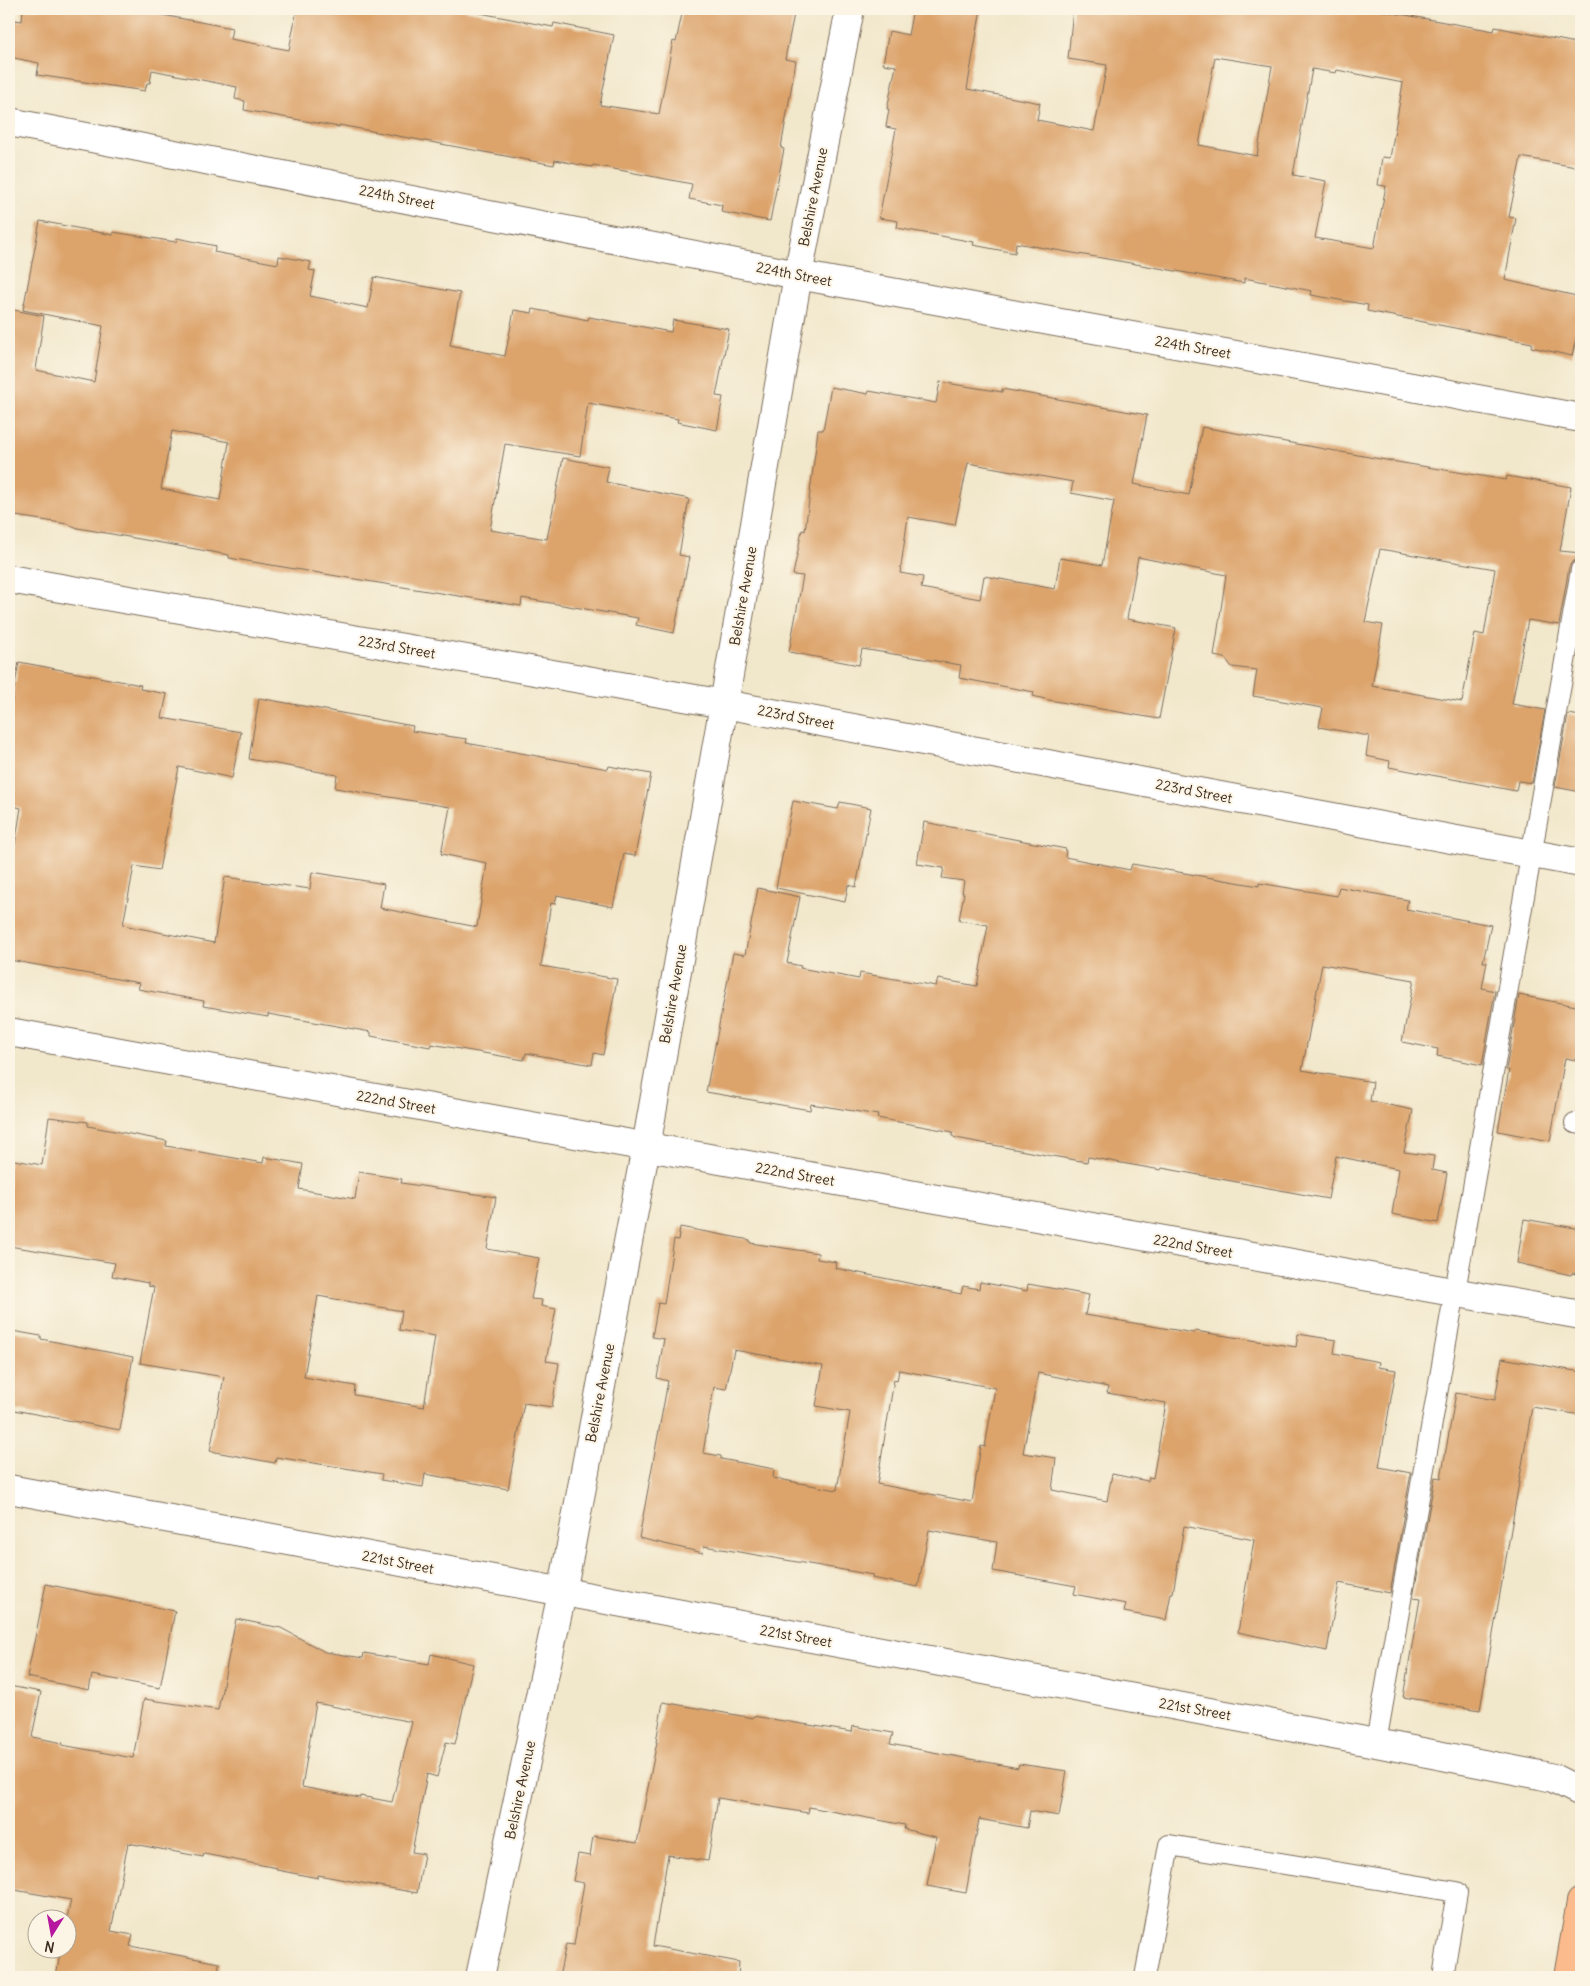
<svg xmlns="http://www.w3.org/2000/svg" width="1590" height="1986" font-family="Delius,sans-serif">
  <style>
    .building { fill: #dca36a; fill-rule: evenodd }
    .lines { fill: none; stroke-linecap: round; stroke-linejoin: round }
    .service-casing { stroke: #7b6c5b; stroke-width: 22 }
    .minor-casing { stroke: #7b6c5b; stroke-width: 30 }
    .primary-casing { stroke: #7b6c5b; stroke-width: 30 }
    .service { stroke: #fff; stroke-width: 20 }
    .minor { stroke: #fff; stroke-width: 28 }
    .primary { stroke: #fbbb8d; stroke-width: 28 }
    .labels { text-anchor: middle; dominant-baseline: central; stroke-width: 4; stroke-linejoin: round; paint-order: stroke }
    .street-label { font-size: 14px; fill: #3b2a1e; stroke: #fcf5e5 }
  </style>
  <rect width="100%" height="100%" fill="#fcf5e5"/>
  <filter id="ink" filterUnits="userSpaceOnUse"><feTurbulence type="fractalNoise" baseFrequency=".02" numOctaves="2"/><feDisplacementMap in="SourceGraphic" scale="10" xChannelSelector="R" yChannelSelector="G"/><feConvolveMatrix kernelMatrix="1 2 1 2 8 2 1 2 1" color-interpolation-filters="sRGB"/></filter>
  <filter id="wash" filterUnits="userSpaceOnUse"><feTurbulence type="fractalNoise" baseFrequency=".0096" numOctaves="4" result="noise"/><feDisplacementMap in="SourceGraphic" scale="20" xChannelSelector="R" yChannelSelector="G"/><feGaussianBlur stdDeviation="1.12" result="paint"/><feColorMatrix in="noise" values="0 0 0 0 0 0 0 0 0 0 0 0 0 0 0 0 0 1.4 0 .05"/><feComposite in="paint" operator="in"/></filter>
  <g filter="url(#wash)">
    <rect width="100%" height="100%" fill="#f1e7cb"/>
    <g id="blocks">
      <g class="building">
        <polygon points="23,9 130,9 232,28 230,39 289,50 297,9 459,9 553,27 554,23 614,35 600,105 659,114 673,41 676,42 683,9 795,9 785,59 796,61 781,148 784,149 770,221 721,212 722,205 689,199 692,184 593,165 592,167 555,160 554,165 339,125 339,127 244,110 245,101 235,99 237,87 152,70 150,83 147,83 145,91 37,75 39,63 9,57 9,19 22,21"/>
        <path d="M913,9H981L967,89L1040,103L1037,120L1094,131L1107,65L1068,59L1073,9H1372L1494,31L1495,27L1581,44V168L1521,157L1509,217L1516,218L1505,280L1581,297V335L1577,334L1572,356L1531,347L1532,343L1367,311L1368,305L1311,295L1312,291L1244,278V283L1016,243L1015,253L973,245L974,242L897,228L898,221L879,218L896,129L886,127L889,109H887L896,66L883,64L889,31L908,35ZM1215,57L1272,66L1257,156L1199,145ZM1312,69L1336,73L1337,70L1403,83L1390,158L1382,157L1378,185L1386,186L1374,248L1315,238L1326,181L1293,175Z"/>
        <path d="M40,221L113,235V232L176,242L177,238L216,246L214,252L278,264L279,256L311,262L309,270L315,271L310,296L368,308L374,277L460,293L450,345L505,356L514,310L532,313L533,309L588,320L589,317L671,332L673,320L729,329L716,396L723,397L717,430L677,422L678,419L588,403L580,456L505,444L490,530L547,539L563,458L609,467L606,482L689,499L679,555L689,557L674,633L636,625L638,618L522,598L521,606L409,588L229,558V555L78,528L68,524L9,515V309L44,316L36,370L94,382L103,326L23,310ZM172,431L229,442L220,500L161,489Z"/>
        <path d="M940,382L1002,392V389L1147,415L1134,484L1189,495L1202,427L1397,462L1506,480L1507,476L1571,487L1560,551L1581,553V558L1572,562L1569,567L1559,625L1528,620L1512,704L1545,710L1532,783L1518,781L1516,791L1389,767L1390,761L1366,756L1369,736L1319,727L1323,708L1253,696L1257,670L1232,667L1225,658L1214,656L1226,575L1138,557L1127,619L1176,628L1159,719L1049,700L1033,696L1034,692L959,678L961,665L862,649L859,665L789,652L803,576L793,575L802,530L805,531L818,430H823L831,387L868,394L869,391L936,403ZM968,463L1073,482L1071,493L1114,501L1102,565L1060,558L1055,589L984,576L980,599L921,588L923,577L900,573L908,517L955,525ZM1380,549L1495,569L1484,635L1475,633L1462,702L1372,686L1383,625L1365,622Z"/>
        <polygon points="19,662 141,685 140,689 167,694 162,718 241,732 232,778 179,767 159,870 134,866 123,925 214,943 225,877 310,889 312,872 384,884 380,908 477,927 487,863 441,854 450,807 335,788 337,775 249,759 259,698 413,726 412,731 467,739 466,743 608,769 609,766 651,774 635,856 624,854 613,907 557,895 555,904 551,903 541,966 617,979 603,1055 594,1053 592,1065 526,1053 524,1060 431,1044 430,1047 371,1036 371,1032 268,1014 268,1017 203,1006 204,1001 138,989 140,983 9,960 9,881 21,808 9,805 9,718"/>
        <polygon points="1568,714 1581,716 1581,792 1555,787"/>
        <polygon points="793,801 838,809 840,802 871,808 856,887 848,885 845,902 776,888"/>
        <polygon points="924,822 1066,849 1065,857 1130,870 1132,864 1259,886 1259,883 1337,896 1339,887 1408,900 1406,909 1491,925 1483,962 1487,962 1482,988 1495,991 1482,1065 1437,1056 1438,1049 1402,1042 1414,980 1322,964 1302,1070 1373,1082 1370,1101 1413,1110 1404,1152 1434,1156 1432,1170 1447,1173 1438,1223 1392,1214 1399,1169 1336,1156 1328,1199 1162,1168 1161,1170 1088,1157 1087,1162 1046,1155 956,1138 952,1136 953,1132 877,1118 878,1115 811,1104 810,1110 706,1092 733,953 745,955 758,888 800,897 787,963 801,966 800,968 859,979 860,973 936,986 938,979 977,986 988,925 959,920 964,893 962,893 964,881 942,878 944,868 917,864"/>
        <polygon points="1519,995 1581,1007 1581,1061 1565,1058 1550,1141 1498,1131 1509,1070 1506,1070"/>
        <path d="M49,1117L88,1122V1126L167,1141L166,1146L263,1163L264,1157L303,1164L299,1189L355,1199L359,1172L402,1179L401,1183L496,1197L487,1249L539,1258L531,1299L542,1300L541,1306L556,1309L546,1361L559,1363L552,1407L524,1403L508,1489L425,1474L423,1487L381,1480L382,1474L276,1457L275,1463L210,1451L224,1377L140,1363L154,1287L148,1286V1283L112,1276L115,1263L9,1246V1159L42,1165ZM318,1296L402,1311L399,1330L435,1336L424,1407L354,1395L355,1386L304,1377Z"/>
        <polygon points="1524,1219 1581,1229 1581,1275 1572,1273 1571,1275 1517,1263"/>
        <path d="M680,1227L750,1240V1243L818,1253L817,1259L836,1262L835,1268L961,1294L963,1286L979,1289L980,1282L1027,1291L1028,1284L1089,1295L1085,1315L1194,1333L1195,1331L1296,1347L1298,1334L1336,1340L1334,1353L1379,1362L1378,1367L1396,1370L1379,1467L1411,1473L1390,1593L1339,1583L1327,1651L1238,1632L1254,1540L1184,1526L1173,1593H1171L1166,1620L1124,1612L1126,1604L1074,1594L1076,1586L993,1571L997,1542L929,1530L918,1587L872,1578L873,1575L704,1546L703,1553L639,1538L668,1381L657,1378L664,1339L652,1337L658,1303L664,1304L674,1239L678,1240ZM734,1350L823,1366L816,1406L850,1412L837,1490L773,1478L774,1469L721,1459V1456L703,1453L714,1387L726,1389ZM899,1370L995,1388L985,1447L981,1446L972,1502L877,1484L894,1380L897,1381ZM1038,1373L1108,1387L1107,1393L1166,1403L1153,1478L1149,1477L1148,1481L1112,1474L1107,1501L1052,1490L1056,1458L1023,1453Z"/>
        <polygon points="12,1331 41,1336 41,1339 133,1357 120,1430 9,1409 9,1347"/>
        <polygon points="1502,1358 1581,1372 1581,1415 1532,1407 1480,1710 1403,1697 1420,1599 1413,1598 1435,1477 1441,1478 1456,1393 1495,1400"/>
        <polygon points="46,1584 175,1611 160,1688 92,1675 89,1690 27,1677"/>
        <path d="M236,1619L281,1628L325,1652L363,1658L364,1653L429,1664L431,1654L473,1664L455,1744L446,1742L437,1777L427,1774L412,1852L424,1854L417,1893L318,1875V1878L277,1870V1868L204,1854L203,1857L128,1843L111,1931L133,1935L130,1946L219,1963L218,1977H56L61,1948H68L67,1918L71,1900L9,1889V1686L41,1692L32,1737L63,1743L62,1745L133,1758L144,1699L218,1710ZM316,1703L412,1722L392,1802L360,1796V1798L302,1787Z"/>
        <polygon points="663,1702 753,1718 753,1716 852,1732 853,1726 893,1733 890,1744 1018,1768 1019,1764 1067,1771 1059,1816 1030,1811 1027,1828 979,1819 966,1893 927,1886 936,1837 904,1829 905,1825 809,1807 808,1813 718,1798 708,1861 668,1855 653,1946 739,1962 738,1977 559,1977 566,1944 574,1945 584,1883 573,1881 578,1854 590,1856 593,1836 637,1843 657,1742 656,1742"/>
      </g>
    </g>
  </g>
  <g filter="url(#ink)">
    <use href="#blocks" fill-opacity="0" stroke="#7b6c5b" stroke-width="1"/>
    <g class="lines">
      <g class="service-casing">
        <g id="service">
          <polyline points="1575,1123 1581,1124"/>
          <polyline points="1376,1743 1581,570"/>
          <polyline points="1145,1977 1169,1845 1457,1892 1443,1977"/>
        </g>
      </g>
      <g class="minor-casing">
        <g id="minor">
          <polyline points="9,122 798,275 1581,418"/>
          <polyline points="9,579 724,704 1581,863"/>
          <polyline points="9,1032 1581,1315"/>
          <polyline points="9,1489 1376,1743 1540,1775 1553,1778 1581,1792"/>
          <polyline points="480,1977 562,1593 646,1147 724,704 798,275 850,9"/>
        </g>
      </g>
      <g class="primary-casing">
        <polyline id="primary" points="1568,1977 1581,1902"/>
      </g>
      <use href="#service" class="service"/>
      <use href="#minor" class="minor"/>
      <use href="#primary" class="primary"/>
    </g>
  </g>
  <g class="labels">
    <g class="street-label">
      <text transform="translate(397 197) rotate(11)">224th Street</text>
      <text transform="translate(813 197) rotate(-79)">Belshire Avenue</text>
      <text transform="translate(794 274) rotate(11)">224th Street</text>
      <text transform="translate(1193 347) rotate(10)">224th Street</text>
      <text transform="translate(743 596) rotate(-80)">Belshire Avenue</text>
      <text transform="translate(397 647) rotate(10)">223rd Street</text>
      <text transform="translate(796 717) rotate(11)">223rd Street</text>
      <text transform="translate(1194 791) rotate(11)">223rd Street</text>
      <text transform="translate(673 994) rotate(-80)">Belshire Avenue</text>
      <text transform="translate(396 1102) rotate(10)">222nd Street</text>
      <text transform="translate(795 1174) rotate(10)">222nd Street</text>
      <text transform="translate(1193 1246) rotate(10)">222nd Street</text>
      <text transform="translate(600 1393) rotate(-79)">Belshire Avenue</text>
      <text transform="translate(398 1562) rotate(11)">221st Street</text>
      <text transform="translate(796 1636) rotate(10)">221st Street</text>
      <text transform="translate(1195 1709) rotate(10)">221st Street</text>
      <text transform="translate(520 1790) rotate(-78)">Belshire Avenue</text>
    </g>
  </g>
  <rect width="1590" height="1986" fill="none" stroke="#fcf5e5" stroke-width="30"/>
  <g transform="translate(52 1934) rotate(191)"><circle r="24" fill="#fcf5e5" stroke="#afa495"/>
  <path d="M0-4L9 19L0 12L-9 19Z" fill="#b5179e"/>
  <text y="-8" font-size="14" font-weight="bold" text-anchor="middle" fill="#3b2a1e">N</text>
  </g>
</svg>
